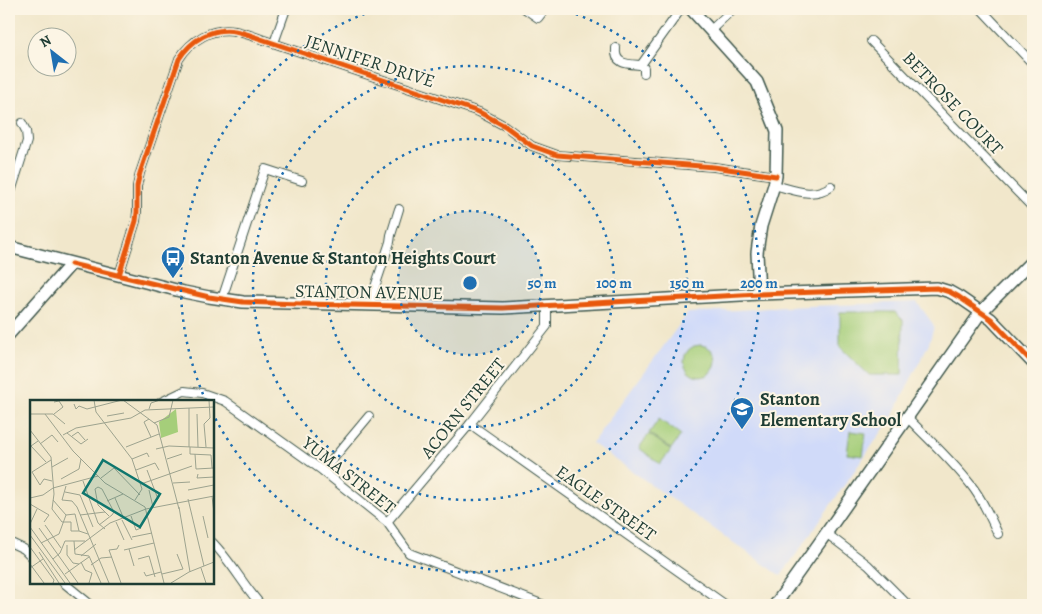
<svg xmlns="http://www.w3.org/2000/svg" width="1042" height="614" font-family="Alegreya,serif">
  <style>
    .built { fill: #d0daf9 }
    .green { fill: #a5ce7a; stroke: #628657 }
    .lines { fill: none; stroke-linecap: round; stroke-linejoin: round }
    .street-casing { stroke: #3e564b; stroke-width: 10 }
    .secondary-casing { stroke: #3e564b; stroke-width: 14 }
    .street { stroke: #fff; stroke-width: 8 }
    .secondary { stroke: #fff; stroke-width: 11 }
    .cycleway-casing { stroke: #fcf5e5; stroke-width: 8 }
    .cycleway { stroke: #e8590c; stroke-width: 5 }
    .ring { fill: none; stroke: #1f6fb2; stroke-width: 2.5; stroke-dasharray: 2.5 5 }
    .labels { text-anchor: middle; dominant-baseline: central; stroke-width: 4; stroke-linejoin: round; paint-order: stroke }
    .street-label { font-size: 18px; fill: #1f3d34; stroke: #fcf5e5 }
    .poi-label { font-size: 18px; font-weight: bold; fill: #1f3d34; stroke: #fcf5e5; text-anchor: start }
    .inset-road { fill: none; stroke: #9da38f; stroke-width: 1 }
    .view { fill: #0f766e; fill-opacity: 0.15; stroke: #0f766e; stroke-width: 2.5 }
    .inset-edge { fill: none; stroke: #1f3d34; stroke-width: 2.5 }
    .centre { fill: #1f6fb2; stroke: #fcf5e5; stroke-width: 2.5 }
    .ring-label { font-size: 15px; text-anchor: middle; font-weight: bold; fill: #1f6fb2; stroke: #fcf5e5; stroke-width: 4; stroke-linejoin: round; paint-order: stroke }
  </style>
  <rect width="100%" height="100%" fill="#fcf5e5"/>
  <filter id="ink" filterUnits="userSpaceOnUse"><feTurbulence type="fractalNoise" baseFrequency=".02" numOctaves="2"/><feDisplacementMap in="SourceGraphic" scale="10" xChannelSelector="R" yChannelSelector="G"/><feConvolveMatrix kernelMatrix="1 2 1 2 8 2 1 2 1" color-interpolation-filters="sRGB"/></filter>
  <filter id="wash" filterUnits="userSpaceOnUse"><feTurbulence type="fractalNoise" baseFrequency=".0096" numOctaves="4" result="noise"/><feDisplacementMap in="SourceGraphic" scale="20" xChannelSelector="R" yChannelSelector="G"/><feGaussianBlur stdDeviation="1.12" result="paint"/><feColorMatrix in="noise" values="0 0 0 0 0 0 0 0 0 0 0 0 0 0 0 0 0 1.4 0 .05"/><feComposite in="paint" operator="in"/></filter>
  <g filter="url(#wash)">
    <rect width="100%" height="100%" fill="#f1e7cb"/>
    <polygon class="built" points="917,302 933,324 934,327 929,343 892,417 781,576 592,443 688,313 785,307"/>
    <g class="green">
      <polygon points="840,312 895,312 903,320 902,375 869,375 840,347"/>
      <circle cx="700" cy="361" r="16"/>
      <polygon points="659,419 681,435 671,449 649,433"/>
      <polygon points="850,431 866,433 863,456 847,454"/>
      <polygon points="649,434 671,450 660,464 639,448"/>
    </g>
  </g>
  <g filter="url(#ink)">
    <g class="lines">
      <g class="street-casing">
        <g id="street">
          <polyline points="525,9 538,18 545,9"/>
          <polyline points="981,9 1033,64"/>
          <polyline points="711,30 733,9"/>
          <polyline points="871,41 1033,208"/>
          <polyline points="274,43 286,9"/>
          <path d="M616,48C614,65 628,64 641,65L644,68V73"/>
          <polyline points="641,65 681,9"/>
          <path d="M774,185C794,190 813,199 831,186"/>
          <polyline points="9,198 27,141 26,131 22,123"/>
          <path d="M119,275L136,221L137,212V186L140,173L179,59C191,40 212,27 235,31C244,33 253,36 261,39L479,112L505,126L532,146L557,155L714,167L776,176"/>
          <polyline points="222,299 265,169 302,181"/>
          <polyline points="369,305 390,242 391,235 399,209"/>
          <polyline points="161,402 184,391 202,393 225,401 323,471 387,522 409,553 544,605"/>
          <path d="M907,417C930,441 955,463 974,489C984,503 991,519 998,534"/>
          <polyline points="470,424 726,605"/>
          <polyline points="323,471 369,416"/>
          <polyline points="387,522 470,424 547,326 547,306"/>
          <polyline points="826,533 868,565 908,605"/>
          <polyline points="9,542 24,549 31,556"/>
          <path d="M212,542C231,561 243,585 261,605"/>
          <polyline points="64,583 91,605"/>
        </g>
      </g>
      <g class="secondary-casing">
        <g id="secondary">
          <polyline points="691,9 757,82 777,131 776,176 774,185 761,226 758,245 757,253 759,294"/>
          <polyline points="9,247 184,292 209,297 243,302 503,308 759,294 937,288 950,292 959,297 991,319 1033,363"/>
          <polyline points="9,334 71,264"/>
          <polyline points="775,605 820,542 981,312 1033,260"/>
        </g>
      </g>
      <use href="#street" class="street"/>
      <use href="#secondary" class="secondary"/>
      <g class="cycleway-casing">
        <g id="cycleway">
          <polyline points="71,264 209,297 243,302 300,304 503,308 759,294 937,288 950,292 959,297 991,319 1033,363"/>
          <path d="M119,275L136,221L137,212V186L140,173L179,59C191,40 212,27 235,31C244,33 253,36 261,39L479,112L505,126L532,146L557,155L714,167L776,176"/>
        </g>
      </g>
      <use href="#cycleway" class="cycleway"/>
    </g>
  </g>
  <circle cx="470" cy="283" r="72" fill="#1f6fb2" fill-opacity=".12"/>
  <g class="ring">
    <circle cx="470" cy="283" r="72"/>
    <circle cx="470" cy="283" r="144"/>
    <circle cx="470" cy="283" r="217"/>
    <path d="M206 401A289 289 0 0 1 378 9M562 9A289 289 0 1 1 214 416"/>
  </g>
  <defs>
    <g id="bus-pin" transform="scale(1.25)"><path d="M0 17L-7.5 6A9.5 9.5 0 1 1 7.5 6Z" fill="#1f6fb2" stroke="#fcf5e5"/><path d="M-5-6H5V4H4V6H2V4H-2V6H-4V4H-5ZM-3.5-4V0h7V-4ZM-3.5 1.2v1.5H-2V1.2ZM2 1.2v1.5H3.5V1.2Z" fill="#fff"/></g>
    <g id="school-pin" transform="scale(1.25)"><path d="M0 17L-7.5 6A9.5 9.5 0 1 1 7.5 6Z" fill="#1f6fb2" stroke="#fcf5e5"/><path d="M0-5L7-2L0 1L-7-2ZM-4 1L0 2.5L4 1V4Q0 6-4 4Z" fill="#fff"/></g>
  </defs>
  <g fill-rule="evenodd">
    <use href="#bus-pin" x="173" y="258"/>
    <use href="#school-pin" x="742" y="409"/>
  </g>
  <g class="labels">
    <g class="street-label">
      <text transform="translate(370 61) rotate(18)">JENNIFER DRIVE</text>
      <text transform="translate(953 103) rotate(46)">BETROSE COURT</text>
      <text transform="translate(369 292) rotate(1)">STANTON AVENUE</text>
      <text transform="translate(463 408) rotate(-51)">ACORN STREET</text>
      <text transform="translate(349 475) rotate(38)">YUMA STREET</text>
      <text transform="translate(606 503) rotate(35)">EAGLE STREET</text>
    </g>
    <g class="poi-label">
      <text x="190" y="258">Stanton Avenue &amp; Stanton Heights Court</text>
      <text x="760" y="399">Stanton<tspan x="760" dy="21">Elementary School</tspan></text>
    </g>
  </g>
  <g transform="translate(30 400)">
    <rect width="184" height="184" fill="#f1e7cb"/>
    <path d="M146,9L148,32L131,38L129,22Z" fill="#a5ce7a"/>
    <path class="inset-road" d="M64,0L66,12L102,59L112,89L105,100M93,0L127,25L149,109M44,4L46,9L49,6L57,9L92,0M119,9L121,3L130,0M0,14H23L35,24M15,14L43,51L75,83L115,107L134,183M24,14L33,7L29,1L24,2M167,14L168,47M77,16L94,13M119,19L114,22L121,37M124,23L139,17L143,0M0,30L21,57L24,94L22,109L32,122H41V131H49M37,33L51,44L58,39M33,35L46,28L101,18L115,10L184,7M42,36L48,32L55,40M8,41L1,46L16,62M10,44L22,35L28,42M96,47L129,34M159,47V8M160,47V54L181,55L182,68M176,47L174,24L180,18L179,0M126,49L139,46L184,48M165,54L166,69L184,68M102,59L117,53L119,57M137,59L152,54M21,60L2,72L10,85L14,79L22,81M22,67L38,58M106,70L125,63L129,70M117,70L128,99M168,74L167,78L184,77M71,78L84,68L110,95M31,79L49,69L51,59M53,81L68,123L75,129M143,83L160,82M111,84L162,66M36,86L32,100L42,101L47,107L79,183M119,90L123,107M158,90L184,85M35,92L50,95L63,127M182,96L184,113M0,98L13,95L23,88L68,76M85,98L94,119M158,99L174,166M23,100L36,115M77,101L93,94M0,104L19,115L14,122M149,107L160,172M36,115L45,114L49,131L58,134M50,115L75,112M101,116L106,130L111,128M173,116L178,138M92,120L102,140M86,122L94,140M0,124L7,109M15,125L31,148M69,125L82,115L84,112L72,89L68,87L65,89L68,105L79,116M0,127L40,183M9,128L48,183M0,135L35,183M102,137L122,133M44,141L45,154L59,156L71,183M11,143L29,134L36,115M37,145V155L43,163L49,164M89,145L87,149L79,150L91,183M0,147L24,180L23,183M99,149L104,166M44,150L80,123L116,109L184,96M94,150L124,143M9,152L29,183M147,154L153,169M51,156L66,144M23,159L30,153L35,141H55M108,159L119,156L125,177M51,162L55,170L62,173L59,183M0,164L14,183M61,165L71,158L82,157M0,168L13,159M171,168L176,183M114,172L116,176L131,172M35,174L59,157M132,174L153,169M141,183L159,172L184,162"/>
    <path class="view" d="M73,60L130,94L110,127L53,93Z"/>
    <rect width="184" height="184" class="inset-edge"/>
  </g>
  <circle cx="470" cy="283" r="8" class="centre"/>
  <g class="ring-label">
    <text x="542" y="288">50 m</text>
    <text x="614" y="288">100 m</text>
    <text x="687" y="288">150 m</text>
    <text x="759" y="288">200 m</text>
  </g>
  <rect width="1042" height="614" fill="none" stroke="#fcf5e5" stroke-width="30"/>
  <g transform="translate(52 52) rotate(329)"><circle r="24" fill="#fcf5e5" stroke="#a4ab9e"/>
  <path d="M0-4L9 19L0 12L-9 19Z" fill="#1f6fb2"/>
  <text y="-8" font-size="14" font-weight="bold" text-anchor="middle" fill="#1f3d34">N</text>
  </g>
</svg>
